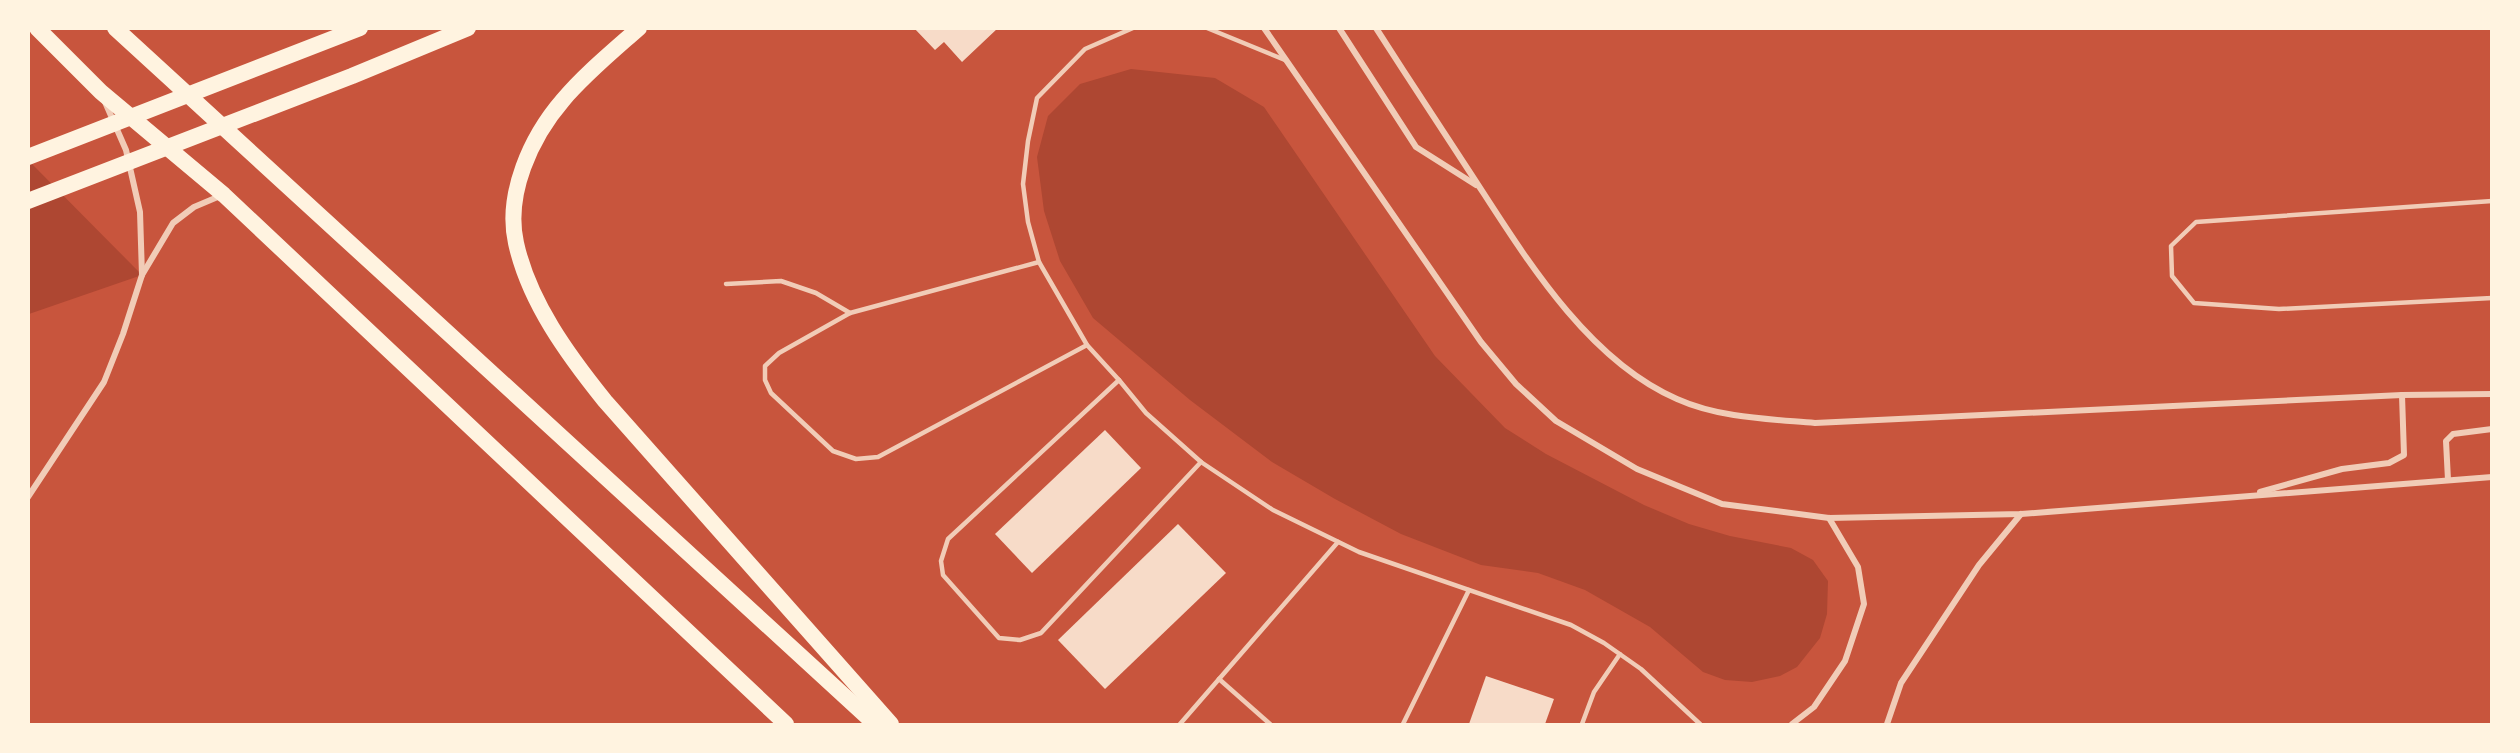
<svg xmlns="http://www.w3.org/2000/svg" width="2520" height="753" font-family="'Source Serif 4',serif">
  <style>
    .green { fill: #ae4732 }
    .building { fill: #f7dbc8 }
    .lines { fill: none; stroke-linecap: round; stroke-linejoin: round }
    .service { stroke: #f1ccb7; stroke-width: 4.5 }
    .minor { stroke: #f1ccb7; stroke-width: 6 }
    .trunk { stroke: #fff3e0; stroke-width: 16 }
  </style>
  <rect width="100%" height="100%" fill="#c8553d"/>
  <g class="green">
    <polygon points="1131,69 1215,78 1264,107 1435,356 1505,428 1546,454 1644,505 1689,524 1730,536 1791,548 1813,560 1828,581 1827,614 1820,638 1797,667 1780,676 1752,682 1725,680 1703,672 1650,627 1585,590 1538,573 1481,565 1401,534 1335,499 1272,462 1190,400 1093,318 1060,261 1044,211 1037,157 1048,116 1080,84"/>
    <polygon points="29,161 142,275 29,314"/>
  </g>
  <g class="building">
    <polygon points="914,28 998,28 962,62 944,42 935,50"/>
    <polygon points="1105,430 1141,468 1032,573 995,534"/>
    <polygon points="1178,524 1226,573 1105,689 1058,640"/>
    <polygon points="1486,676 1554,699 1545,724 1469,724"/>
  </g>
  <g class="lines">
    <g class="service">
      <polyline points="1133,28 1085,49 1037,98 1028,141 1023,184 1028,222 1039,262 1087,345 1119,380 1146,413 1201,462 1273,510 1359,552 1571,625 1604,643 1641,669 1700,724"/>
      <polyline points="1207,28 1285,60"/>
      <polyline points="2492,201 2196,222 2171,246 2172,276 2194,303 2279,309 2492,298"/>
      <polyline points="1039,262 850,313 779,353 765,366 765,380 771,393 833,451 856,459 878,457 1087,345"/>
      <polyline points="726,284 781,281 816,293 850,313"/>
      <polyline points="1119,380 948,539 941,561 943,575 999,638 1020,640 1041,633 1201,462"/>
      <polyline points="1219,679 1270,724"/>
      <polyline points="1180,724 1338,542"/>
      <polyline points="1403,724 1469,590"/>
      <polyline points="1582,724 1594,692 1620,654"/>
    </g>
    <g class="minor">
      <polyline points="1264,28 1481,342 1516,384 1556,421 1637,469 1722,504 1829,518 2021,514 2492,477"/>
      <polyline points="1339,28 1416,147 1476,185"/>
      <path d="M1376,28C1408,78 1441,128 1473,177C1525,257 1587,360 1677,399C1719,418 1769,419 1815,423L2402,395L2492,394"/>
      <polyline points="105,102 126,150 140,212 142,275"/>
      <polyline points="2448,480 2446,441 2453,434 2492,429"/>
      <polyline points="2260,492 2342,469 2389,463 2404,455 2402,395"/>
      <polyline points="28,497 104,382 123,334 142,275 173,223 194,207 220,196"/>
      <polyline points="1792,724 1814,707 1845,661 1864,604 1858,567 1829,518"/>
      <polyline points="1887,724 1901,683 1979,565 2021,514"/>
    </g>
    <g class="trunk">
      <polyline points="37,28 101,92 224,195 786,724"/>
      <polyline points="115,28 875,724"/>
      <path d="M639,28C613,51 585,74 563,100C531,137 505,194 516,243C529,302 568,355 605,401L891,724"/>
      <polyline points="28,157 360,28"/>
      <polyline points="28,201 352,76 468,28"/>
    </g>
  </g>
  <rect width="2520" height="753" fill="none" stroke="#fff3e0" stroke-width="60"/>
</svg>
